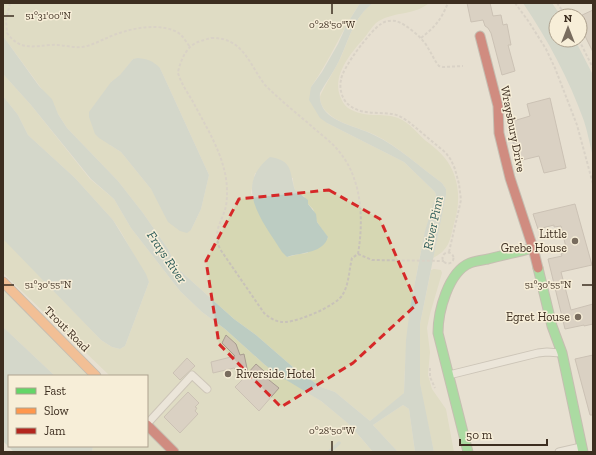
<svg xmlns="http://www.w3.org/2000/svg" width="596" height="455" font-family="'Zilla Slab',serif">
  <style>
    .green { fill: #d6d7b3; fill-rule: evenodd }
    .water { fill: #bcccc2 }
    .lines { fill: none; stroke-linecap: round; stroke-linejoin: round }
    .stream { stroke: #bcccc2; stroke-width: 3.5 }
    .building { fill: #cbbfb2; stroke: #a89c90 }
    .lane-casing { stroke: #ada599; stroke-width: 9 }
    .fast-casing { stroke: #9c958a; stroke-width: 11 }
    .slow-casing { stroke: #9c958a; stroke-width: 11 }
    .jam-casing { stroke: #9c958a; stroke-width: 11 }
    .path { stroke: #c8c2b9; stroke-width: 2; stroke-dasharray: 3 2; stroke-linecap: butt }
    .lane { stroke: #efebe3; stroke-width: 7 }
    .fast { stroke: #63d668; stroke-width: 9 }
    .slow { stroke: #ff974d; stroke-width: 9 }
    .jam { stroke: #b3261e; stroke-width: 9 }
    .marked { fill: none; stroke: #d62828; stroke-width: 3; stroke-dasharray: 8 5; stroke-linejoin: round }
    .ticks { fill: none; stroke: #3d2e20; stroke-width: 1.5 }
    .poi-dot { fill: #786c5e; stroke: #f7eed8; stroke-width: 1.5 }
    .labels { text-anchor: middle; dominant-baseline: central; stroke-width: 3; stroke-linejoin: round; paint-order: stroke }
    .street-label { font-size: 12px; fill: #3d2e20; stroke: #f7eed8 }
    .poi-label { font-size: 12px; fill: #3d2e20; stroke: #f7eed8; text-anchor: end }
    .water-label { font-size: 13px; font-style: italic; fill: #2f5d5a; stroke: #f7eed8 }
    .ticks-label { font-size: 10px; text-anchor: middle; fill: #3d2e20; stroke: #f7eed8; stroke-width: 3; stroke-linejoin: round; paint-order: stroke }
  </style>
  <rect width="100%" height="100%" fill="#e7e0d1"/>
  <g class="green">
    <path d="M3,3H360C342,30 330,60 311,87L327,123L404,162L435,192L436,195C433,208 428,220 425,233C413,286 405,339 404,393L402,396L370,421L335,392L321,387L294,368L256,335L234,319L177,268L168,249L143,213L118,181L67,128L44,92L3,36ZM133,59L160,68L209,175L201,209L191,230L158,200L151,189L121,152L110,145L111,82L120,76ZM255,173L293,178C293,187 295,194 304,196L308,204L313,209L317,222L328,238L307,253L299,254L287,257L251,193Z"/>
    <path d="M373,3H429C414,16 392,11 376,23C372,27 368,33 365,37C352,52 332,74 340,96C342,101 344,105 348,108C365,119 382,112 398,118C410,123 417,133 426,141C433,146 439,151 444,157C459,175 461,199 455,220C450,238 451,249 433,258L446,195V189L442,183C420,167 399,147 375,135C361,128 338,124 328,113C323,109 320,103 320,97C320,94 338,64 341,57C350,37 354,17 373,3Z"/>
    <polygon points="3,74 31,105 90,179 114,199 131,228 180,291 202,312 225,329 265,365 321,401 349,424 373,452 178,452 147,422 147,376 110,376 3,273 3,238 101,340 112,347 120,349 125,346 149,282 121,232 113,220 75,178 28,135 18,115 3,96"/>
    <polygon points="434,269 441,270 442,273 430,314 427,328 430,352 428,375 432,389 446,409 454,452 434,452 424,406 420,383 420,324 431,270"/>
    <polygon points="3,288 92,376 55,376 3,327"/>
    <polygon points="403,405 409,409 415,452 398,452 373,425"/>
    <polygon points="147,431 167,452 92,452 93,446 147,446"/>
  </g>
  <g class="water">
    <path d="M360,3H373C353,18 349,40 339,61C333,73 326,82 320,93C319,101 322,108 327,113C338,124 361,128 374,135C399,147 420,167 442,183L446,189V195L420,324V383L434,452H415L409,409L403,405L373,425L398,452H373L350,425L321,401L283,378L265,365L225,329L202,312L180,291L131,228L114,199L91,179L31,105L3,74V36L39,86L52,99L58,114L67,128L118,181L143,213L168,249L177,268L234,319L256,335L294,368L321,387L335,392L370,421L404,393L406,340L410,308L425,231L436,195L435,192L404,162L327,123L320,118L309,100L311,87L322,72L338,44L347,24Z"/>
    <path d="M523,3H552L561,16H556V40H575L593,75V157C590,146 588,133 584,121C569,79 548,40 523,3Z"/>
    <path d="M138,58C148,59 153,61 160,68L209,175L201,209L191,230L187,233L180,231L168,222L151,189L121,152L99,138L95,134L89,117V112L111,82L120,75L133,59Z"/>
    <polygon points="3,96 18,115 28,135 75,178 113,220 146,274 149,282 125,346 120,349 112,347 101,340 3,239"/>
    <path d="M270,157C294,161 289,172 295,190L308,200V204L316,214L317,222L328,237C323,254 301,252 287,257L282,252C263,221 232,187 270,157Z"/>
    <polygon points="3,327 55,376 9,376 9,446 93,446 92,452 14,452 3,441"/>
  </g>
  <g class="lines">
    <polyline class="stream" points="329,452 339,443"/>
  </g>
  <g class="building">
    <polygon points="467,3 490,3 493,16 501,15 503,25 507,24 511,45 508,45 515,71 502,75 491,33 488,28 485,26 483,20 471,22"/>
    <polygon points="593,10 593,52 580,26 580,16"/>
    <polygon points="550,98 566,168 544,173 539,156 518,161 510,131 510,122 530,116 527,104"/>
    <polygon points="575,204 592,265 561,272 571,310 593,304 593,324 584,326 584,325 565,329 548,259 562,256 561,254 567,252 561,226 554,227 554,225 538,229 533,214"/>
    <polygon points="226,335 236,344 240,355 244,354 248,373 256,364 265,372 264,376 279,388 259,411 235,387 244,378 234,368 213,373 211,362 235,356 222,343"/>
    <polygon points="593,355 593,415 590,415 575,359"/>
    <polygon points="187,358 195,366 180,380 173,373"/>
    <polygon points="188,392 199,403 195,407 197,408 195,411 198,414 180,433 164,417"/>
  </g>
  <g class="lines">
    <g class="lane-casing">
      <g id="lane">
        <polyline points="449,375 538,353 547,352 560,353"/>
        <polyline points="147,424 192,375 207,389"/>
        <polyline points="559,452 581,447"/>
      </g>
    </g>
    <g class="fast-casing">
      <g id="fast">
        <polyline points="538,268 552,326 562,353 583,452"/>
        <path d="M468,452L438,333C438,312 448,272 470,263C475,261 482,260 488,259C503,255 518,252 533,248"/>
      </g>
    </g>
    <g class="slow-casing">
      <polyline id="slow" points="3,282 96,376"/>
    </g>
    <g class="jam-casing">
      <g id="jam">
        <polyline points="480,36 498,106 499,133 510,178 533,248 538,268"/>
        <polyline points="147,425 174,452"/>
      </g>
    </g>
    <g class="path">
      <path d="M10,3L6,20L7,33C20,51 33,46 51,45C61,44 71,48 82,47C91,46 99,41 107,38C125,29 164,20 181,35C184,38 187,43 190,47"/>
      <polyline points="515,3 529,22 546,49 555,68 577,125 593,184"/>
      <polyline points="557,3 566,16"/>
      <path d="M211,38C243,37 249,64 265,85C281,101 299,115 316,130C323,136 331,142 337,149C362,177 364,218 358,254L352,258C349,270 349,284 343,294C337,306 299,321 286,322C277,323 270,318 264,313L220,249C212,230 222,223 226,206C228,194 227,180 224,169C218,145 204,123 192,100C187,92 181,83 178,73C179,65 184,53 190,47C195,42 204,40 211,38Z"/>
      <path d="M421,38C436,26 440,21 448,3"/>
      <polyline points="579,40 593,68"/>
      <path d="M449,252L461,200L459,184L455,169L451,160L446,153L409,122C404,119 399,115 393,114C378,112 361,115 349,105C342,100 339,88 341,80C342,68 371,30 381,24C385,21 391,20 396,21C406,24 423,38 428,48C432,54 434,60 439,66L443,67L463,66"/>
      <circle cx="448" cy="258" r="5.5"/>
      <polyline points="358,254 372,260 444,261"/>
      <polyline points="430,368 430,377 435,388"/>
    </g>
    <use href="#lane" class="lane"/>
    <use href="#fast" class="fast"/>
    <use href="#slow" class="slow"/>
    <use href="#jam" class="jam"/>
  </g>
  <path d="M0 0H596V455H0ZM329,190L380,219L417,304L353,363L281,407L219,344L206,261L239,199Z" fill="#e7e0d1" fill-opacity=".55" fill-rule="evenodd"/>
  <path class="marked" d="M329,190L380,219L417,304L353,363L281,407L219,344L206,261L239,199Z"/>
  <path class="ticks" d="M332,4V14M4,16H14M4,285H14M582,285H592M332,441V451"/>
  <g class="poi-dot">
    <circle cx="575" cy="241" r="4"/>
    <circle cx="578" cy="317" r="4"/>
    <circle cx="228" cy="374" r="4"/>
  </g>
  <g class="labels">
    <g class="street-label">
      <text transform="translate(513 129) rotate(79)">Wraysbury Drive</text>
      <text transform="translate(67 329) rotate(45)">Trout Road</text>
    </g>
    <g class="poi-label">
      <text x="567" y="234">Little<tspan x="567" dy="14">Grebe House</tspan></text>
      <text x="570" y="317">Egret House</text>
      <text x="236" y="374" text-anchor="start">Riverside Hotel</text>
    </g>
    <g class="water-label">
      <text transform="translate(433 223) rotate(-78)">River Pinn</text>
      <text transform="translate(167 257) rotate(56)">Frays River</text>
    </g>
  </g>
  <g class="ticks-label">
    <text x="48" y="19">51°31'00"N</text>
    <text x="332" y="28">0°28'50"W</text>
    <text x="48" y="288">51°30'55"N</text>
    <text x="548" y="288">51°30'55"N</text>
    <text x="332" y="434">0°28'50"W</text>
  </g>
  <rect width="596" height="455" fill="none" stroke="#3d2e20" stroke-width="8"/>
  <rect x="8" y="375" width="140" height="72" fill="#f7eed8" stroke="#ada18e"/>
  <rect x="16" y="388" width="20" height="6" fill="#63d668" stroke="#ada18e"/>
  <text x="44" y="395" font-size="12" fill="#3d2e20">Fast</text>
  <rect x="16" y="408" width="20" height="6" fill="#ff974d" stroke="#ada18e"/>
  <text x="44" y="415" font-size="12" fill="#3d2e20">Slow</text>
  <rect x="16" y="428" width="20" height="6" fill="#b3261e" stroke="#ada18e"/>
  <text x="44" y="435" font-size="12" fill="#3d2e20">Jam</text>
  <g transform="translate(568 28)"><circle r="19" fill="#f7eed8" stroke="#ada18e"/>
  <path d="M0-3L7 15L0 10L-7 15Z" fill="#786c5e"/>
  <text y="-6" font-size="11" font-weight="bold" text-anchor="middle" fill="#3d2e20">N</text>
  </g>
  <path d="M460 439v6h87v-6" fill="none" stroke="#3d2e20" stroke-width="2"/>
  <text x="466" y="439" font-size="12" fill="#3d2e20" stroke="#f7eed8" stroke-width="3" paint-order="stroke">50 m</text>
</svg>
